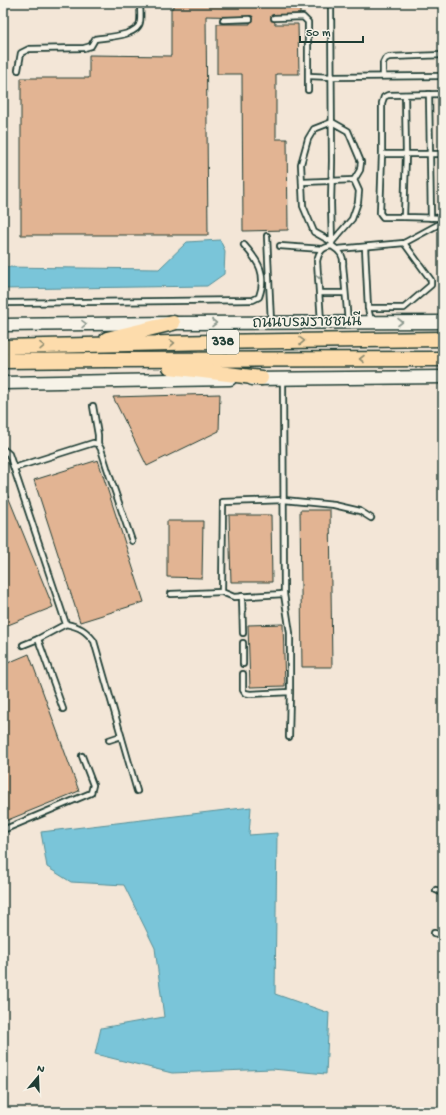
<svg xmlns="http://www.w3.org/2000/svg" width="446" height="1115" font-family="'Gochi Hand','Playpen Sans Thai',sans-serif">
  <style>
    .water { fill: #7ac5d9; stroke: #568f97 }
    .building { fill: #e2b493; stroke: #1f3d34 }
    .lines { fill: none; stroke-linecap: round; stroke-linejoin: round }
    .service-casing { stroke: #1f3d34; stroke-width: 8 }
    .secondary-casing { stroke: #1f3d34; stroke-width: 15 }
    .trunk-casing { stroke: #1f3d34; stroke-width: 17 }
    .service { stroke: #f7f3e8; stroke-width: 4.5 }
    .secondary { stroke: #f7f3e8; stroke-width: 12 }
    .trunk { stroke: #fddcac; stroke-width: 14 }
    .oneway { stroke: #8b988e }
    .oneway2 { stroke: #8e8c70 }
    .labels { text-anchor: middle; dominant-baseline: central; stroke-width: 3; stroke-linejoin: round; paint-order: stroke }
    .shield { fill: #f7f3e8; stroke: #60746a; stroke-width: 1 }
    .shield-label { font-size: 14px; font-weight: bold; fill: #1f3d34 }
    .street-label { font-size: 15px; fill: #1f3d34; stroke: #f7f3e8 }
  </style>
  <rect width="100%" height="100%" fill="#f3e6d7"/>
  <filter id="ink" filterUnits="userSpaceOnUse"><feTurbulence type="fractalNoise" baseFrequency=".025" numOctaves="2"/><feDisplacementMap in="SourceGraphic" scale="8" xChannelSelector="R" yChannelSelector="G"/><feConvolveMatrix kernelMatrix="1 2 1 2 8 2 1 2 1" color-interpolation-filters="sRGB"/></filter>
  <g filter="url(#ink)">
    <g class="water">
      <polygon points="220,240 225,251 224,274 207,286 3,289 3,267 159,269 187,242"/>
      <polygon points="251,807 249,835 277,833 275,994 329,1013 326,1074 272,1069 172,1073 95,1054 101,1028 164,1017 155,948 124,885 71,882 47,867 41,832"/>
    </g>
    <g class="building">
      <polygon points="173,3 300,3 300,16 274,18 275,24 298,24 299,74 276,74 276,139 287,139 288,230 243,231 242,74 217,74 217,24 250,24 250,17 206,16 208,235 21,235 21,78 89,78 89,55 171,56 171,8 173,8"/>
      <polygon points="220,394 219,431 147,466 113,397"/>
      <polygon points="98,460 144,602 80,622 34,480"/>
      <polygon points="3,484 53,607 3,627"/>
      <polygon points="300,510 330,510 332,667 302,667"/>
      <polygon points="229,515 271,515 272,582 231,582"/>
      <polygon points="167,521 203,521 202,578 167,577"/>
      <polygon points="283,624 285,686 250,687 248,625"/>
      <polygon points="29,654 79,791 3,822 3,665"/>
    </g>
    <g class="lines">
      <g class="service-casing">
        <g id="service">
          <polyline points="331,3 332,161 331,203 332,246"/>
          <polyline points="274,18 303,17 308,22 308,90"/>
          <polyline points="223,20 250,19"/>
          <path d="M18,70L21,53L29,49L84,48L91,46L95,39C107,37 138,36 140,22C141,16 140,9 140,3"/>
          <polyline points="309,76 332,77 443,76"/>
          <polyline points="383,76 383,63 385,59 389,57 443,55"/>
          <polyline points="429,94 431,218"/>
          <polyline points="405,95 406,154 404,217 443,218"/>
          <polygon points="332,122 348,131 361,162 360,170 354,180 359,191 358,202 352,219 332,242 314,232 303,206 301,164 308,139 314,129"/>
          <polyline points="382,154 443,154"/>
          <polyline points="302,182 354,180"/>
          <polyline points="404,217 383,217 380,213 382,154 382,103 384,97 388,95 443,94"/>
          <polyline points="267,236 271,322"/>
          <polyline points="280,246 322,249"/>
          <polyline points="365,247 368,308 371,321"/>
          <polyline points="338,249 404,243 443,222"/>
          <polyline points="320,293 345,293"/>
          <path d="M3,303L253,300L259,297C267,274 259,262 244,245"/>
          <polyline points="368,308 404,308 431,285 431,280 404,243"/>
          <path d="M321,322L317,261C319,252 322,247 332,246C340,251 344,256 343,265L348,322"/>
          <polyline points="283,380 284,594 290,633 290,692"/>
          <polyline points="93,406 98,435 98,444"/>
          <polyline points="3,449 9,454 66,624 38,639 63,709"/>
          <polyline points="14,468 93,443 98,444 101,449 107,468 132,541"/>
          <polyline points="171,594 222,592"/>
          <polyline points="284,594 234,597 222,592 223,502 284,500 334,505 360,511 371,518"/>
          <polyline points="242,596 243,633"/>
          <path d="M66,624C80,627 85,630 94,641L137,791"/>
          <polyline points="23,645 38,639"/>
          <polyline points="243,664 243,643"/>
          <polyline points="243,674 243,690 245,693 250,694 290,692 289,737"/>
          <polyline points="109,740 121,736"/>
          <polyline points="3,830 91,793 93,785 82,756"/>
          <polyline points="436,890 443,893"/>
          <polyline points="434,933 443,935"/>
        </g>
      </g>
      <g class="secondary-casing">
        <g id="secondary">
          <polyline points="3,325 173,323 443,322"/>
          <polyline points="252,379 443,377"/>
          <polyline points="3,383 230,379"/>
        </g>
      </g>
      <g class="trunk-casing">
        <g id="trunk">
          <polyline points="107,339 173,323"/>
          <polyline points="3,347 212,342 443,339"/>
          <polyline points="3,361 107,360 443,359"/>
          <polyline points="170,367 261,378"/>
        </g>
      </g>
      <use href="#service" class="service"/>
      <use href="#secondary" class="secondary"/>
      <use href="#trunk" class="trunk"/>
    </g>
    <defs><path id="oneway-chevron" d="M-2-3.5L2.5 0L-2 3.5" fill="none" stroke-width="1.6" stroke-linecap="round" stroke-linejoin="round"/></defs>
    <g class="oneway">
      <use href="#oneway-chevron" transform="translate(319 276) rotate(87)"/>
      <use href="#oneway-chevron" transform="translate(400 322)"/>
      <use href="#oneway-chevron" transform="translate(214 323)"/>
      <use href="#oneway-chevron" transform="translate(84 324) rotate(-1)"/>
    </g>
    <g class="oneway2">
      <use href="#oneway-chevron" transform="translate(302 341) rotate(-1)"/>
      <use href="#oneway-chevron" transform="translate(172 343) rotate(-2)"/>
      <use href="#oneway-chevron" transform="translate(42 346) rotate(-1)"/>
      <use href="#oneway-chevron" transform="translate(362 359) rotate(180)"/>
    </g>
  </g>
  <g class="labels">
    <rect class="shield" x="207" y="330" width="32" height="24" rx="3"/>
    <g class="shield-label">
      <text x="223" y="342">338</text>
    </g>
    <g class="street-label">
      <text transform="translate(307 323) rotate(-1)">ถนนบรมราชชนนี</text>
    </g>
  </g>
  <rect width="446" height="1115" fill="none" stroke="#f7f3e8" stroke-width="16"/>
  <rect x="8" y="8" width="430" height="1099" fill="none" stroke="#1f3d34" stroke-width="1.5" filter="url(#ink)"/>
  <g transform="translate(38 1077) rotate(19)" stroke="#f7f3e8" stroke-width="3" paint-order="stroke">
  <path d="M0-3L7 15L0 10L-7 15Z" fill="#1f3d34"/>
  <text y="-6" font-size="11" font-weight="bold" text-anchor="middle" fill="#1f3d34">N</text>
  </g>
  <path d="M300 36v6h63v-6" fill="none" stroke="#1f3d34" stroke-width="2"/>
  <text x="306" y="36" font-size="12" fill="#1f3d34" stroke="#f7f3e8" stroke-width="3" paint-order="stroke">50 m</text>
</svg>
